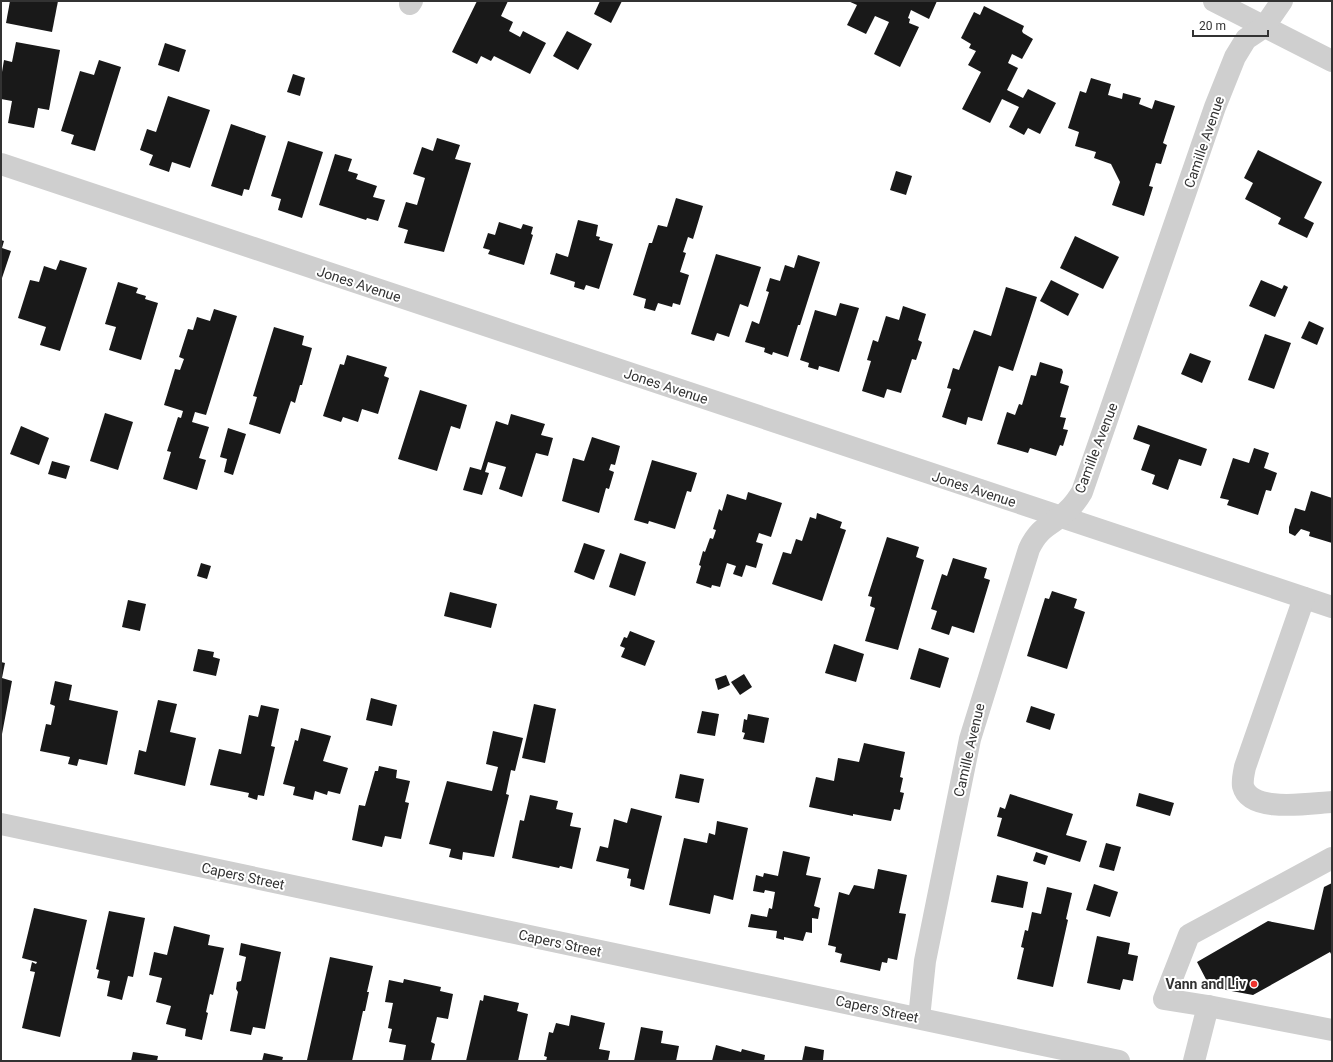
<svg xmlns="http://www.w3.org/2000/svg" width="1333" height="1062" font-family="Roboto,sans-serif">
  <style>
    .building { fill: #191919 }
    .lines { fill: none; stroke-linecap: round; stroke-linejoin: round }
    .minor { stroke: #cfcfcf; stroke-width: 22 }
    .poi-dot { fill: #ef342e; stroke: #fff; stroke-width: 1.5 }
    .labels { text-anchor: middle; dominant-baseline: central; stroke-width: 4; stroke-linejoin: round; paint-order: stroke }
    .street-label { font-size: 14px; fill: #323232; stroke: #fff }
    .poi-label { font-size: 14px; font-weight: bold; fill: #323232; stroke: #fff; text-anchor: end }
  </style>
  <rect width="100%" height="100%" fill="#fff"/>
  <g class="building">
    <polygon points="10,1 58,1 52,32 6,23"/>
    <polygon points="477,1 508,1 501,16 513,22 509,31 520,37 523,31 546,43 530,74 494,56 491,61 481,56 477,64 452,52"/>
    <polygon points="600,1 622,1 611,23 594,14"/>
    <polygon points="848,1 937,1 929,19 911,10 908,18 910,19 909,23 919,27 900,67 874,54 889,22 875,16 866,34 847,25 857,5"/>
    <polygon points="984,6 1024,26 1022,31 1023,33 1033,39 1022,59 1012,54 1008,63 1018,68 1007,90 1023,98 1028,89 1056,103 1040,134 1028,128 1024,135 1009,127 1019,107 1002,99 990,123 962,109 981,72 968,65 976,51 969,48 971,44 961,38 974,12 980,15"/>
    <polygon points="567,31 592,44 578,70 553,56"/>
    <polygon points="16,42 60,50 49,110 38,108 34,128 8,123 12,101 1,99 1,78 4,60 12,62"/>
    <polygon points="165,43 186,50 179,72 158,65"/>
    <polygon points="99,60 121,67 95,151 71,144 74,135 61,131 80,71 94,75"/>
    <polygon points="293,74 305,78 300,96 287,92"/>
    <polygon points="1091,78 1111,84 1108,95 1122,99 1123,93 1141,98 1139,104 1152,109 1155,100 1175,106 1163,143 1167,145 1161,164 1156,163 1149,186 1153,187 1144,216 1112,205 1120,182 1111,164 1094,158 1096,152 1075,146 1079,132 1068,128 1080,91 1086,93"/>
    <polygon points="168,96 210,110 190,168 172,162 169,172 149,165 153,155 140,150 147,129 156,132"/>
    <polygon points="231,124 266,136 249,190 244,189 242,196 211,186"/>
    <polygon points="437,138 460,145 455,159 471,163 444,252 404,243 408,230 398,227 406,202 417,205 425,178 413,174 422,147 433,151"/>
    <polygon points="288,141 323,152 302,218 278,210 281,199 271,196"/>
    <polygon points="1258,150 1322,182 1304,218 1314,223 1307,238 1278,224 1281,218 1245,199 1253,183 1244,178"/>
    <polygon points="335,154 352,159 348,171 358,174 356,179 377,186 373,197 385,200 378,221 367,218 366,220 319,205"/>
    <polygon points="896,171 912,176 906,195 890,190"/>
    <polygon points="676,198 703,206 693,239 688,237 683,252 686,253 680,272 689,275 680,305 673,303 672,307 658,303 655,311 644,308 646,299 633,295 649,243 652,243 658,225 667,227"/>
    <polygon points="578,220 598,225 596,236 600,237 599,240 613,244 599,289 586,285 584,290 574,287 575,282 550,274 556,253 568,257"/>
    <polygon points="499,222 521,229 523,224 533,227 531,234 533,235 524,265 488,254 490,250 483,248 488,233 495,235"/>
    <polygon points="1075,236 1119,257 1103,289 1060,268"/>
    <polygon points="1,240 4,241 2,248 11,251 1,281"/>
    <polygon points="716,254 761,267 748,307 740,304 729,337 717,333 714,341 691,334"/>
    <polygon points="798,255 820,262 800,325 798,325 788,357 773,352 772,355 764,352 765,348 745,342 752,321 759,324 769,292 766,291 770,278 780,281 785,265 794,268"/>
    <polygon points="60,260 87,268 60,351 40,345 46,327 18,318 30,280 39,282 44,266 56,270"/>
    <polygon points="1051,280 1079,294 1068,316 1040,301"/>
    <polygon points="1261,280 1282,289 1284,285 1288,287 1275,317 1249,306"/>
    <polygon points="118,282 138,288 136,293 146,296 145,299 158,303 141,360 109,350 116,327 105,324"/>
    <polygon points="1006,287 1037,297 1013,371 999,366 982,421 968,417 966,425 942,417 951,389 947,388 953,368 959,370 974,330 991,336"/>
    <polygon points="840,303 859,308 839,372 819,366 818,370 808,367 809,363 800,360 815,310 836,316"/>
    <polygon points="903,306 926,314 918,340 922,342 916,360 912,359 901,393 887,389 884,398 862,391 871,361 867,360 873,340 878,342 886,316 899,320"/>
    <polygon points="214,309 237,316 206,415 195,412 192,422 209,427 199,458 206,460 197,490 163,479 171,452 167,451 178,417 181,418 183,411 164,405 175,369 180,370 184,359 179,357 188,329 193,330 197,317 210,321"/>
    <polygon points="1309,321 1324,328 1317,345 1301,338"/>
    <polygon points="274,327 304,336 302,345 312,348 302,385 300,385 295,403 291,401 280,434 249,424 257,397 253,396"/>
    <polygon points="1265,334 1291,343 1274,389 1248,380"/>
    <polygon points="1190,353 1211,361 1202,383 1181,374"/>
    <polygon points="347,355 387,367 384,376 389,378 378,414 362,409 358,422 343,417 341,422 323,416 340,364 344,365"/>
    <polygon points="1040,362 1062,369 1063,372 1060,383 1069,386 1060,417 1066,418 1063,429 1068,430 1063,446 1060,445 1056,456 1030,448 1028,453 997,444 1007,412 1015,415 1019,404 1022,405 1031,375 1036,376"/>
    <polygon points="420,390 467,405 460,429 451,426 437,471 398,459"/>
    <polygon points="105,413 133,422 118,470 90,461"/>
    <polygon points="511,414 545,424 541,435 553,438 548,456 536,453 522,497 499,489 506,467 488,462 485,472 489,473 482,495 463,490 470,467 481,470 496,421 508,425"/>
    <polygon points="1138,425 1207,449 1201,466 1179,459 1168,490 1152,484 1155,475 1141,470 1150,445 1133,439"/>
    <polygon points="21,426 49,438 39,465 10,454"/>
    <polygon points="228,428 246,434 233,475 224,472 227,459 220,457"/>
    <polygon points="592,437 620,446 615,465 611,464 609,470 614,472 609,489 606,488 599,513 562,501 573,458 584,461"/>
    <polygon points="1254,448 1269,453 1264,468 1277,473 1271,491 1266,490 1258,515 1227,505 1229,500 1220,498 1233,458 1249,463"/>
    <polygon points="652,460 697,473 691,492 687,491 675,529 649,521 648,524 634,520"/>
    <polygon points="52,461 70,466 66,479 48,474"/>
    <polygon points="1311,491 1332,498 1332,543 1309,536 1310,532 1301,529 1295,536 1289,533 1289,527 1295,508 1305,511"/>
    <polygon points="748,492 782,503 771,537 759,533 756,542 763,544 756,568 746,565 742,577 733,574 736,566 727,563 720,587 712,585 711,588 696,583 701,566 699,565 703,551 705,552 710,538 713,539 716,530 713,529 719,509 722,511 727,494 746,500"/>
    <polygon points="817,513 842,522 840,528 846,530 822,601 772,584 783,552 791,554 796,539 802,541 810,517 816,519"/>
    <polygon points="887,537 919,547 916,557 924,560 898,650 865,641 875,608 870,606 872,597 868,596"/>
    <polygon points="584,543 605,550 594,580 574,572"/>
    <polygon points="620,553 646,562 635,596 609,587"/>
    <polygon points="953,558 987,568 984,578 990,580 974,633 952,626 949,635 931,629 937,611 931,609 942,574 947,576"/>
    <polygon points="201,563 211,566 207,579 197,576"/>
    <polygon points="1052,591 1077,599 1074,608 1085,612 1067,669 1027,656 1045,598 1049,599"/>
    <polygon points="450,592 497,604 491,628 444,616"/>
    <polygon points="128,600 146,604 140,631 122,627"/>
    <polygon points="630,631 655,641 645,666 621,657 625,648 620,646 624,637 627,638"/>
    <polygon points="834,644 864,654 856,682 825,673"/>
    <polygon points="919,648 949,658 940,688 910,679"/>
    <polygon points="198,649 214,652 213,657 220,659 216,676 193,671"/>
    <polygon points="1,662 5,663 2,678 12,681 2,734"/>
    <polygon points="744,674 752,687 740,695 731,682"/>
    <polygon points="726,675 730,685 718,690 715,679"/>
    <polygon points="55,681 72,685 69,700 118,711 107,765 79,759 77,766 68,764 70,757 40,751 46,724 51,725 55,706 50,704"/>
    <polygon points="371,698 397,705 392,726 366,720"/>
    <polygon points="158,700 177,704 170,732 196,738 185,786 134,774 139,750 146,752"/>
    <polygon points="534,704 556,709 545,763 522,758"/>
    <polygon points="261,705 279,709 271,746 275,747 264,796 258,795 257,800 248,797 249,793 210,785 219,749 241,754 249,715 258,717"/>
    <polygon points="1031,706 1055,714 1050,730 1026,722"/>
    <polygon points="702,711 719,714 715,736 697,733"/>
    <polygon points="748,714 769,718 764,743 743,739 745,733 742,732 744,719 747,720"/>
    <polygon points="301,728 331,736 323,761 348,768 340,794 328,791 327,795 315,791 313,800 293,795 295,787 283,784 295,740 298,741"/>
    <polygon points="493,731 523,738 515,771 511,770 506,794 509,795 494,857 463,852 462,860 449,857 451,849 429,844 447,781 492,791 498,767 486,764"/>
    <polygon points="864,743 905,752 900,777 903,778 900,792 904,793 900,810 894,809 891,821 853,814 853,816 809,807 816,777 834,781 838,758 859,762"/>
    <polygon points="379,766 397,770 396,778 410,781 405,802 409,803 401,839 385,836 382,847 352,840 359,805 365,806 375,771 378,771"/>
    <polygon points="680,774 704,779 699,803 675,798"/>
    <polygon points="1139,793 1174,803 1170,816 1136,806"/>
    <polygon points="1010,794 1073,814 1066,835 1087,841 1080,862 997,836 1002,818 997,817 1000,807 1005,809"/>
    <polygon points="530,795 558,801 556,809 573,813 570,826 581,828 572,869 560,866 559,868 512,858 520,820 524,821"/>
    <polygon points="631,808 662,816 644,890 630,886 631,879 627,878 629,869 596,861 600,846 608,848 614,819 627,823"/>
    <polygon points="717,821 748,828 733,900 714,895 710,914 669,905 684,838 707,843 709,833 715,835"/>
    <polygon points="1106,843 1121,847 1114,871 1099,867"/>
    <polygon points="783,851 810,857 806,875 821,878 814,906 820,908 818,919 812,918 812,933 806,932 803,941 784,937 784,940 776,938 777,931 748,927 751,914 767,917 769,908 772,909 775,892 765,890 764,893 753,891 756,875 763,877 764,873 778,876"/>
    <polygon points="1036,852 1048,856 1045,865 1033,861"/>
    <polygon points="878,869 907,875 899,913 906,914 897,960 888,958 887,963 882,962 880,971 840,962 842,954 835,952 836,947 828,945 839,892 849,895 854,885 874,889"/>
    <polygon points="997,875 1028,882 1023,908 991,902"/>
    <polygon points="1332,883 1332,956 1330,952 1253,995 1210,987 1197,962 1268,921 1314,930 1324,887"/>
    <polygon points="1094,884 1118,892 1110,917 1086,910"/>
    <polygon points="1047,887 1072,893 1066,919 1068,920 1053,987 1017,979 1024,948 1021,947 1025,930 1028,931 1032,912 1041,914"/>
    <polygon points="34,908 87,920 60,1037 22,1028 35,972 30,971 32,962 36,964 37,962 22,958"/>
    <polygon points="109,911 145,918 133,977 128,976 122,1000 107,996 110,981 97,978 99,970 96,969"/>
    <polygon points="174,926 210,935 208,945 224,948 213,995 210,994 206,1012 208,1013 202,1040 185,1036 186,1029 166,1024 171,1006 156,1002 162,978 149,975 154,952 167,955"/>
    <polygon points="1097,936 1130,943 1128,954 1138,956 1133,981 1123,979 1120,990 1087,983"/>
    <polygon points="241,943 281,952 265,1029 253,1027 251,1035 230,1031 238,992 236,989 237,982 241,981 246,957 239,955"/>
    <polygon points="330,957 373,966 367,992 369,992 365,1011 363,1011 352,1061 307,1060"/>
    <polygon points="404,979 441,987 440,991 453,994 448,1019 437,1017 431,1042 435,1044 431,1061 403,1061 406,1045 389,1042 392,1029 388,1028 393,1003 385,1002 389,980 403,983"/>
    <polygon points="484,995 519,1003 517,1011 528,1014 518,1061 466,1061 480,1000 483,1001"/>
    <polygon points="571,1015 605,1023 599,1049 610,1051 608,1061 546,1061 547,1057 544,1056 549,1032 553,1033 556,1023 569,1026"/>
    <polygon points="641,1027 663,1031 661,1043 679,1046 676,1061 634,1061"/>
    <polygon points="716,1045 741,1052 742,1049 765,1055 764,1061 712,1061"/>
    <polygon points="805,1046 824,1050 823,1060 825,1061 802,1061"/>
    <polygon points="133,1052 158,1056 157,1061 131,1061"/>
    <polygon points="264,1053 283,1057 282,1061 262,1061"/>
  </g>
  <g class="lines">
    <g class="minor">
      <polyline points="1214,1 1332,61"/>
      <polyline points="410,4 412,1"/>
      <polyline points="1,164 1332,607"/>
      <path d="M1304,598L1245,767C1244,772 1242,780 1243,786C1250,814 1311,803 1332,802"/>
      <polyline points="1,824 1119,1061"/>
      <polyline points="1208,1006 1332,1030"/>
      <path d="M919,1018L925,961L970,739L1029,549C1041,523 1054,526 1071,507C1075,503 1079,497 1082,492L1215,107L1235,57L1246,39L1264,27L1282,1"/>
      <polyline points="1194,1061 1208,1006 1164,999 1189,935 1332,858"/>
    </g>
  </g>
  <circle class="poi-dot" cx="1254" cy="984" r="4"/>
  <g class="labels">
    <g class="street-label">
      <text transform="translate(1204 142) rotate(-71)">Camille Avenue</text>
      <text transform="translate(359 284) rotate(18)">Jones Avenue</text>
      <text transform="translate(666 386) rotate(18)">Jones Avenue</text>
      <text transform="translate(1096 448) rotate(-69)">Camille Avenue</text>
      <text transform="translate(974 489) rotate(18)">Jones Avenue</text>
      <text transform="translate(969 750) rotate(-77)">Camille Avenue</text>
      <text transform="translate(243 876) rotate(12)">Capers Street</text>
      <text transform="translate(560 943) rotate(12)">Capers Street</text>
      <text transform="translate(877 1009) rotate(12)">Capers Street</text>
    </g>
    <g class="poi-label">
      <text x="1246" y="984">Vann and Liv</text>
    </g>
  </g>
  <rect width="1333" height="1062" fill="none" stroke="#323232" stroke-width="4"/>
  <path d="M1193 30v6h75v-6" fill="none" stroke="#323232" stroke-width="2"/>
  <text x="1199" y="30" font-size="12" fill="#323232" stroke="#ffffff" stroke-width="3" paint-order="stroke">20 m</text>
</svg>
